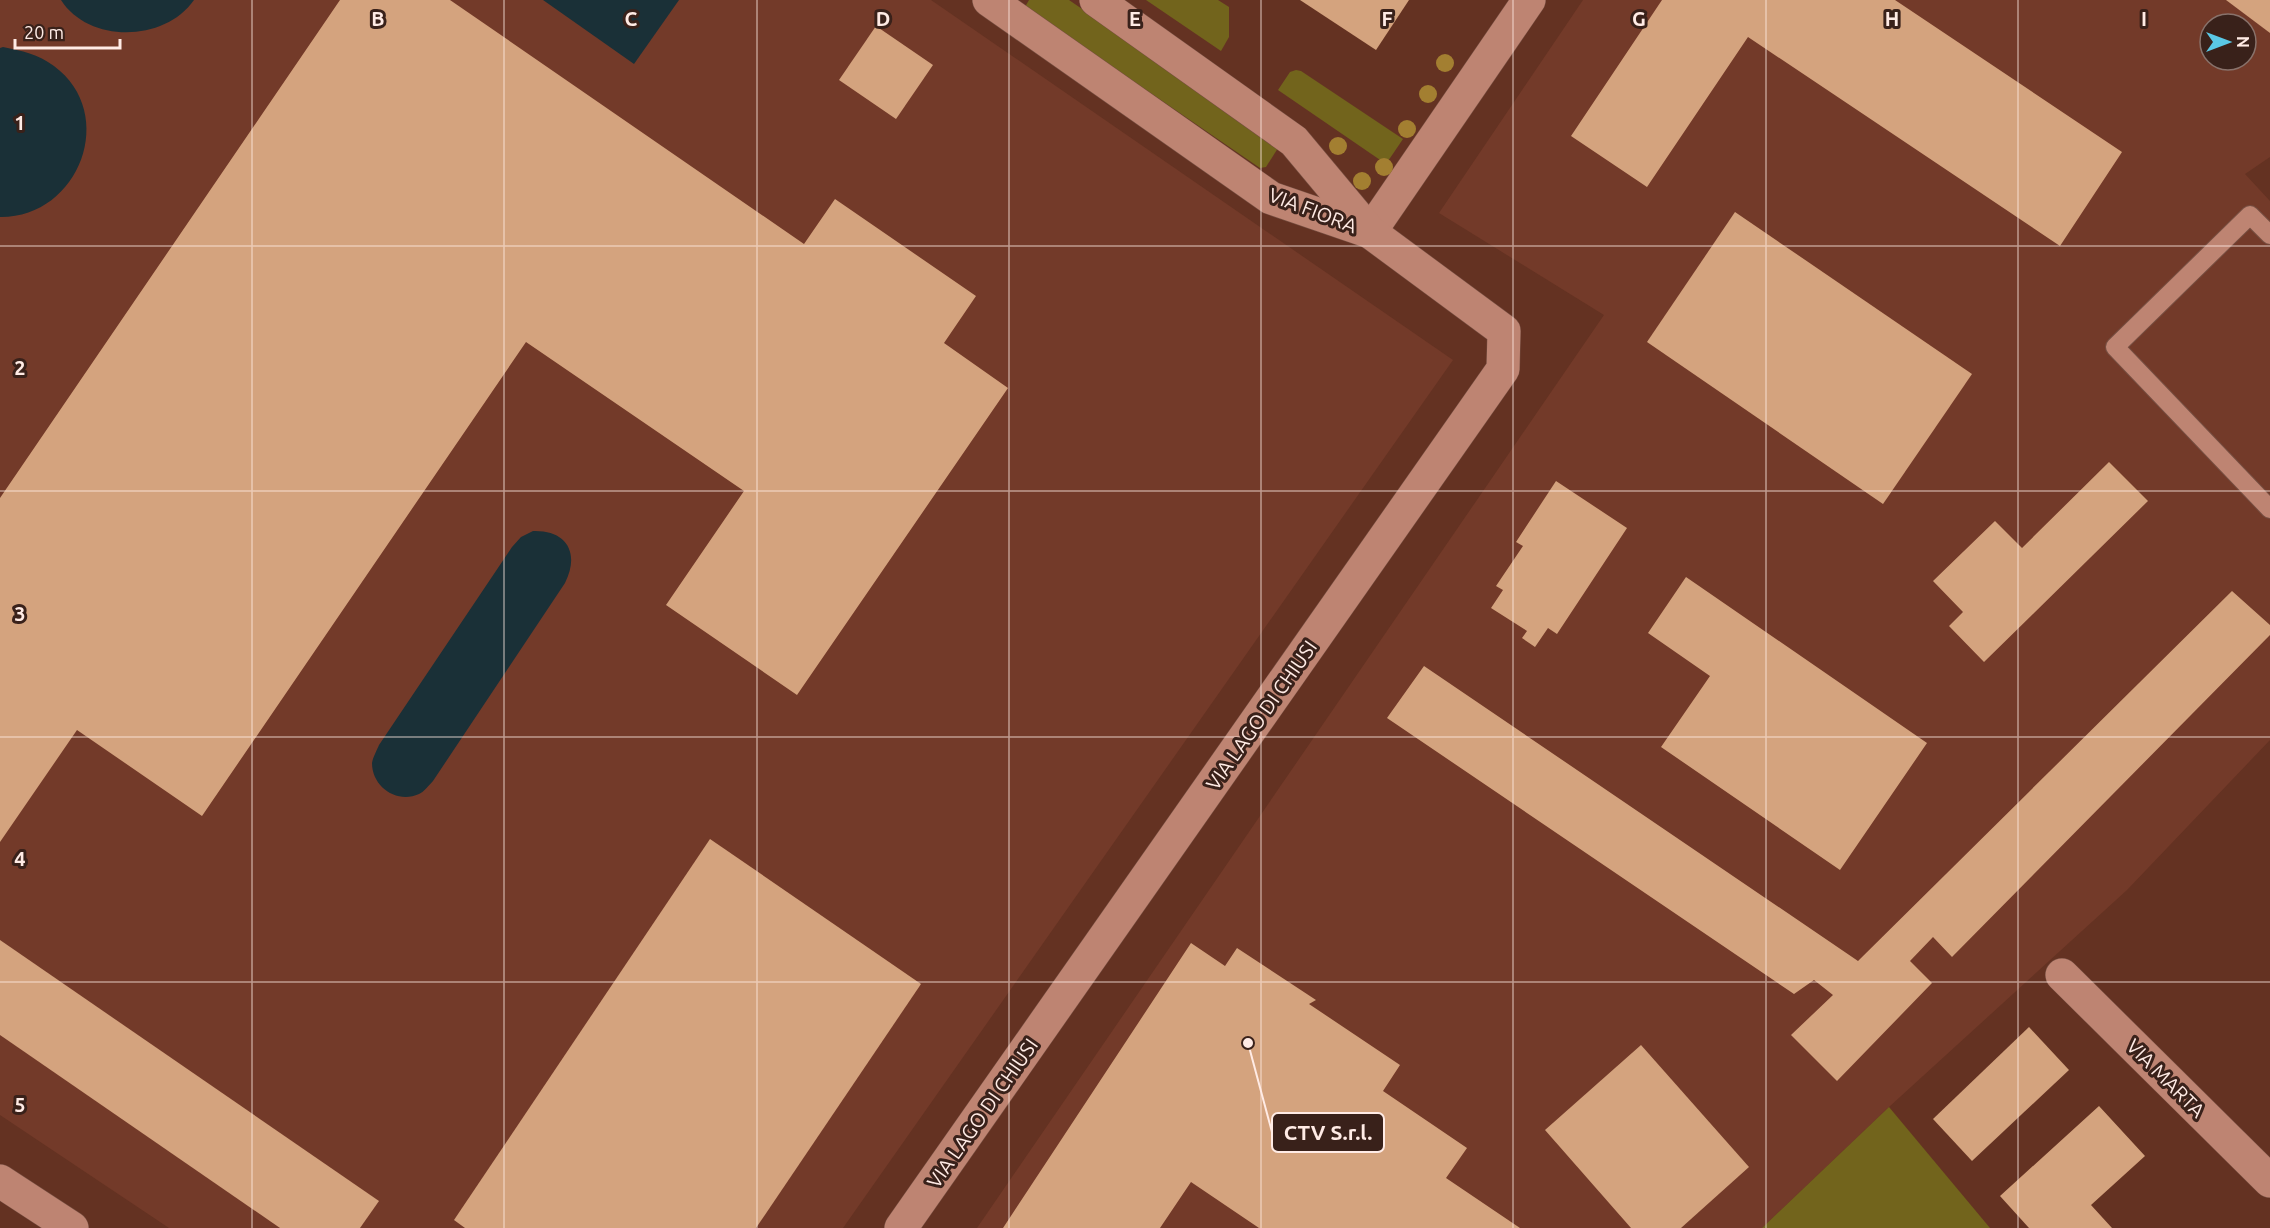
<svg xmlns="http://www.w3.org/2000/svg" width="2270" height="1228" font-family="Ubuntu,sans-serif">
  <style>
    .built { fill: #733a29; fill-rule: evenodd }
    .green { fill: #72641c }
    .water { fill: #1a3037 }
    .building { fill: #d4a37e }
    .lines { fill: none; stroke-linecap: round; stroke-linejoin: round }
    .service-casing { stroke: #764e41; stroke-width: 20 }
    .minor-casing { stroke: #764e41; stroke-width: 34 }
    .service { stroke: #be8472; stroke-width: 18 }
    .minor { stroke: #be8472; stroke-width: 33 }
    .tree { fill: #a37f31 }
    .grid { fill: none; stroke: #ffebe5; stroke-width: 1.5; stroke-opacity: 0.55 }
    .labels { text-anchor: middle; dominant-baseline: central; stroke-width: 6; stroke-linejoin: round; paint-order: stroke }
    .street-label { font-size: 20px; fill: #ffebe5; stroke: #39211a }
    .grid-label { font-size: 20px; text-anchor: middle; font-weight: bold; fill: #ffebe5; stroke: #39211a; stroke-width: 6; stroke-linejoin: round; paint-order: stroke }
    .leader { fill: none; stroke: #ffebe5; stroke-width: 2 }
    .callout-dot { fill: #ffebe5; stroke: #39211a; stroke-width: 2 }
    .callout { fill: #39211a; stroke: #ffebe5; stroke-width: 2 }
    .callout-label { font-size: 21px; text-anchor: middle; font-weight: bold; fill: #ffebe5 }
  </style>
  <rect width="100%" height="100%" fill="#643222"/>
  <g class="built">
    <polygon points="0,0 931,0 1453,360 843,1228 169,1228 0,1115"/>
    <path d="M1583,0H2270V157L2245,174L2270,201V740L2127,890L1889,1107L1762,1228H977L1604,315L1439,213ZM2210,24H2246V60H2210Z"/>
  </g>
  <g class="green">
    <polygon points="1029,0 1069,0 1278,143 1278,148 1266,167 1260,168 1025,7"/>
    <polygon points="1146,0 1218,0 1229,7 1229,37 1221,51"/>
    <polygon points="1296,70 1301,71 1403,139 1386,164 1278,90 1290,72"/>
    <polygon points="1889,1107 1990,1228 1762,1228"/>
  </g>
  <g class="water">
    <path d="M61,0H194C165,42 89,44 61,0Z"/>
    <polygon points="543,0 679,0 634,64"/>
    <path d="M3,47C22,51 38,54 54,66C119,114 79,218 0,217V48Z"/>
    <path d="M533,531C567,530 580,553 565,583L433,781C429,785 424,792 419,794C397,804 372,787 372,763C373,757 377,750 379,745L512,547L521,537Z"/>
  </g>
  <g class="building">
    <polygon points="340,0 450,0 804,244 835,199 976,296 944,343 1008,388 797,695 666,605 744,491 526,342 202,816 77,730 0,842 0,498"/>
    <polygon points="1300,0 1409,0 1376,50"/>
    <polygon points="1662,0 1895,0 2122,152 2060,246 1748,37 1647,187 1571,136"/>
    <polygon points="2226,0 2270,0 2270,33"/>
    <polygon points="876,26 933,65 896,119 839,80"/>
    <polygon points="1735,212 1972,374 1883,504 1647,342"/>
    <polygon points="2109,462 2148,501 1984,662 1949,626 1963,612 1933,581 1995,521 2022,548"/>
    <polygon points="1556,481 1627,528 1557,634 1548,628 1535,647 1522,638 1527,631 1491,608 1503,590 1496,586 1523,546 1516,542"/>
    <polygon points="1686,577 1927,743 1840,870 1661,747 1710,676 1648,633"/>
    <polygon points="2232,591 2270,625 2270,635 1952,957 1933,937 1910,961 1932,983 1837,1081 1791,1035 1833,995 1814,980 1794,994 1387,718 1424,666 1858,961"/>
    <polygon points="710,839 921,984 756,1228 465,1228 454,1220"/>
    <polygon points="0,940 379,1201 360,1228 280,1228 0,1035"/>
    <polygon points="1191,943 1225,966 1237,948 1316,1000 1309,1004 1400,1065 1383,1091 1467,1148 1446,1178 1520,1228 1259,1228 1191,1182 1160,1228 1003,1228"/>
    <polygon points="2029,1027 2069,1070 1972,1161 1933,1119"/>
    <polygon points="1641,1045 1749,1167 1681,1228 1631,1228 1545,1130"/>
    <polygon points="2099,1106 2145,1156 2091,1205 2112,1228 2029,1228 2000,1196"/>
  </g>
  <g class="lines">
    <g class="service-casing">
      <polyline id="service" points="2270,235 2250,215 2115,347 2270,509"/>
    </g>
    <g class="minor-casing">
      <g id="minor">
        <polyline points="989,0 1271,198 1370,232"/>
        <polyline points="1370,232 1529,0"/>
        <polyline points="2062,975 2270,1181"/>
        <polyline points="0,1181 72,1228"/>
        <polyline points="901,1228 1503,369 1504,331 1370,232 1294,141 1096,0"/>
      </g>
    </g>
    <use href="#service" class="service"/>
    <use href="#minor" class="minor"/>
  </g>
  <g class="tree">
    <circle cx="1445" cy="63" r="9"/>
    <circle cx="1428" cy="94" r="9"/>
    <circle cx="1407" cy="129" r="9"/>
    <circle cx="1338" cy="146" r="9"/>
    <circle cx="1384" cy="167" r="9"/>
    <circle cx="1362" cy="181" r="9"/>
  </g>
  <path class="grid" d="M252,0V1228M504,0V1228M757,0V1228M1009,0V1228M1261,0V1228M1513,0V1228M1766,0V1228M2018,0V1228M0,246H2270M0,491H2270M0,737H2270M0,982H2270"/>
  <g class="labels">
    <g class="street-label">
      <text transform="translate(1313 210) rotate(21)">VIA FIORA</text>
      <text transform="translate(1261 715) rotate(-55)">VIA LAGO DI CHIUSI</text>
      <text transform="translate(2166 1078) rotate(45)">VIA MARTA</text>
      <text transform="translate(982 1113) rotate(-55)">VIA LAGO DI CHIUSI</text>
    </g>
  </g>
  <g class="grid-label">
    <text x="378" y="26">B</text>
    <text x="631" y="26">C</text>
    <text x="883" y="26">D</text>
    <text x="1135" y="26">E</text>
    <text x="1387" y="26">F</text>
    <text x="1639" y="26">G</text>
    <text x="1892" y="26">H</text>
    <text x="2144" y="26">I</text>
    <text x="20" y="130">1</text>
    <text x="20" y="375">2</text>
    <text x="20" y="621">3</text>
    <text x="20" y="866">4</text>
    <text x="20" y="1112">5</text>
  </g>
  <path class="leader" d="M1248 1043L1272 1132"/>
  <circle class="callout-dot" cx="1248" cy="1043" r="6"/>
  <rect class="callout" x="1272" y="1113" width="112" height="39" rx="6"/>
  <g class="callout-label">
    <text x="1328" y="1140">CTV S.r.l.</text>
  </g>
  <g transform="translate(2228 42) rotate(90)"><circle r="28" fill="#39211a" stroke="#88726b" stroke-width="1.5"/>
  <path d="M0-4.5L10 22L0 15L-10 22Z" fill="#5ac8e5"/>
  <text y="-9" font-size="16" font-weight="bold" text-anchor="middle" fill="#ffebe5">N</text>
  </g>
  <path d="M15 39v9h105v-9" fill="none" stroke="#ffebe5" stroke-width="3"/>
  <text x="24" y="39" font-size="18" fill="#ffebe5" stroke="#39211a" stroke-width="4.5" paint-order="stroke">20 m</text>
</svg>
